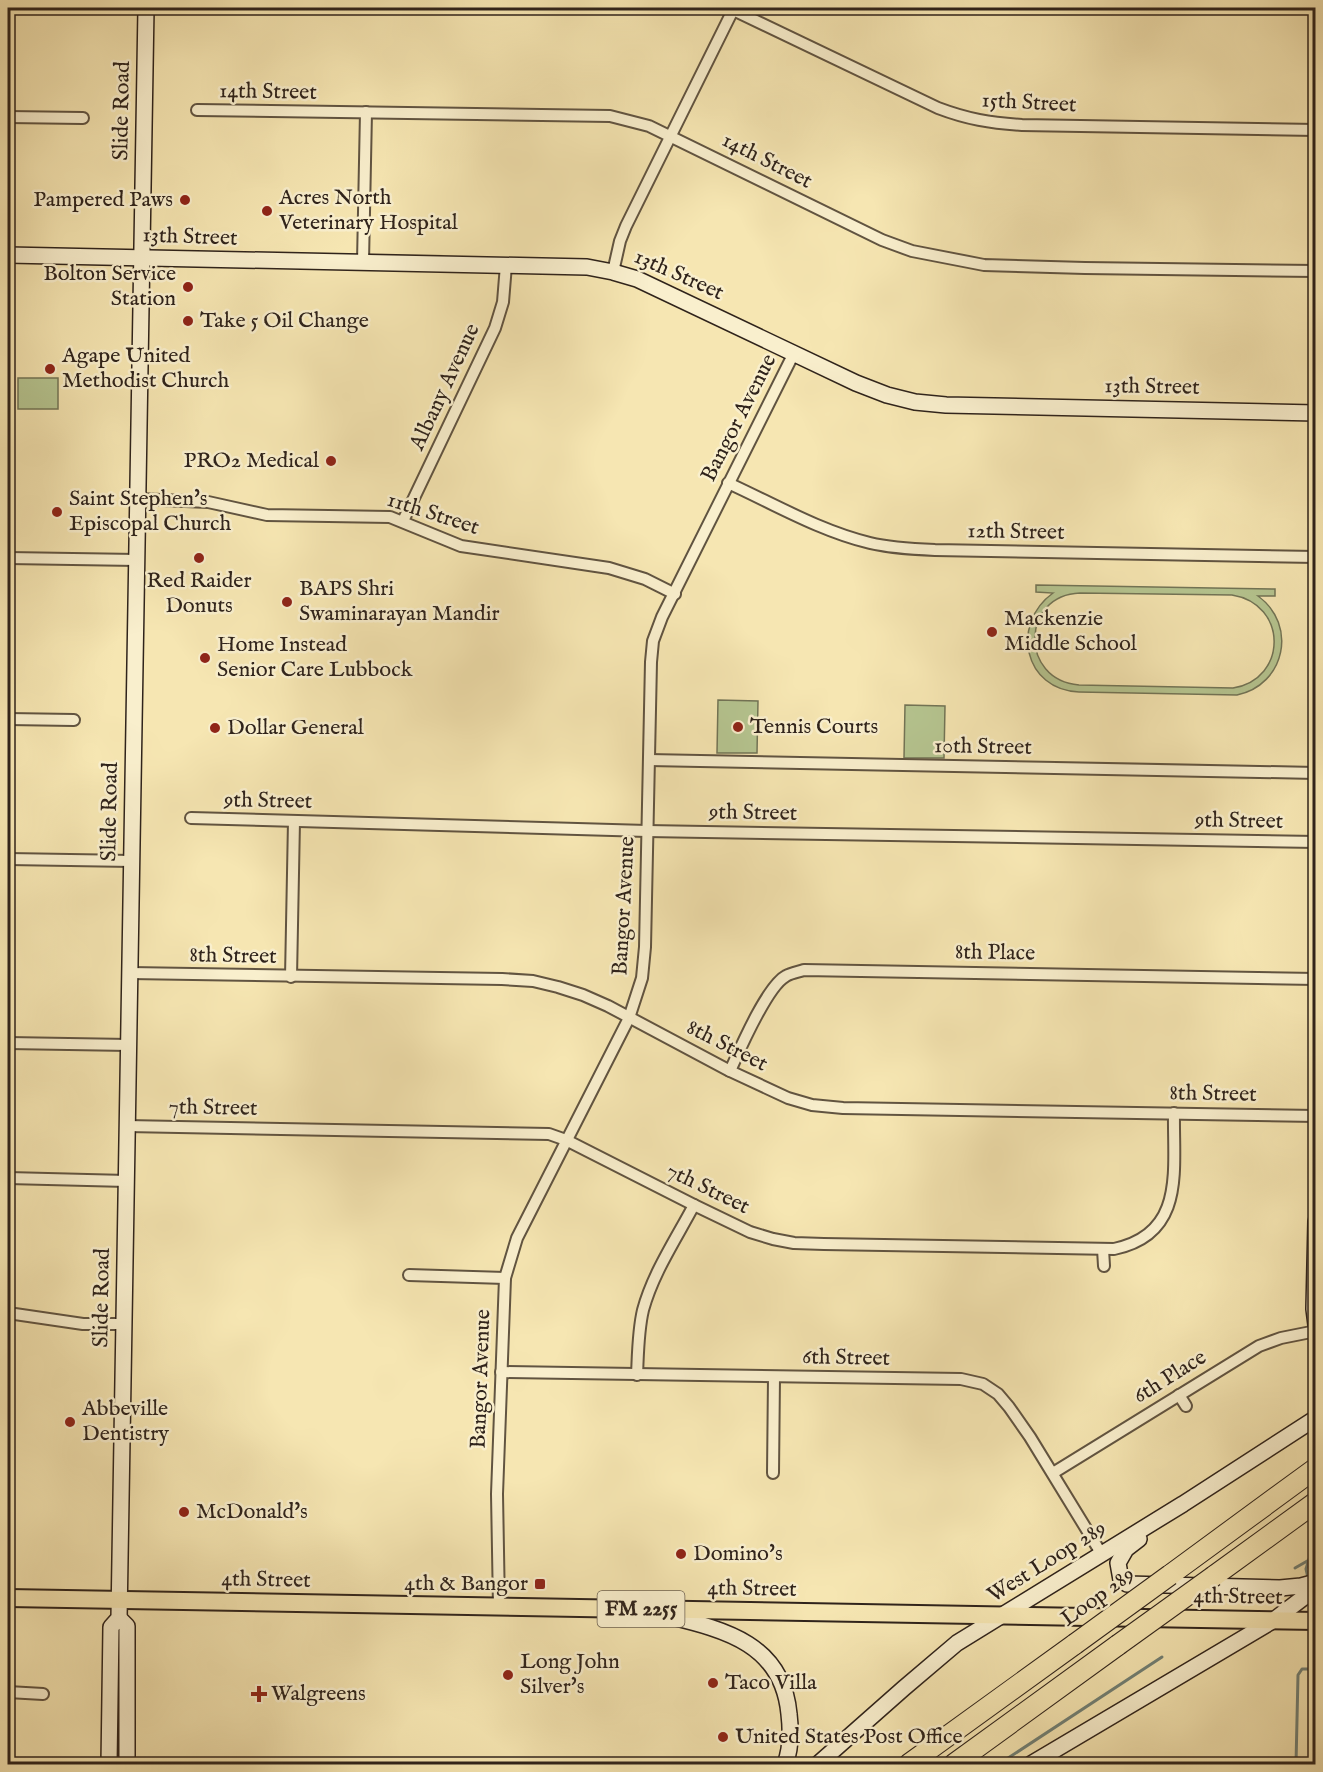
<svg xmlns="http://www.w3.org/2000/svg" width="1323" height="1772" font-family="'IM FELL English',serif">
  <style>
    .green { fill: #b6c691; stroke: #727456; stroke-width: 1.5; fill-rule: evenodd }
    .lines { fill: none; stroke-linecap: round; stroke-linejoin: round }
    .stream { stroke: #718075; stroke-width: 3 }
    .street-casing { stroke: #615441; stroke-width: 14 }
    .secondary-casing { stroke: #2f231b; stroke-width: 18 }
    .primary-casing { stroke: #2f231b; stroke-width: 20 }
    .highway-casing { stroke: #2f231b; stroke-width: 22 }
    .street { stroke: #f9efcd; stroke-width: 10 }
    .secondary { stroke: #f9efcd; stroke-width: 15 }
    .primary { stroke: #f6e6b2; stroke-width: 16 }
    .highway { stroke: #f6e6b2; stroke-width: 20 }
    .highway-bridge-casing { stroke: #2f231b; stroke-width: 22; stroke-linecap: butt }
    .highway-bridge { stroke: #f6e6b2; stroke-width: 20 }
    .poi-dot { fill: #8f2418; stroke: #f9efcd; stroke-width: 2 }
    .labels { text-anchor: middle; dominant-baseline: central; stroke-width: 5; stroke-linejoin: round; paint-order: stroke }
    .shield { fill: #f9efcd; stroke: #6c6050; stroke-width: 1.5 }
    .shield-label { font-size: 21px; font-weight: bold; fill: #2f231b }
    .street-label { font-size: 22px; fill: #2f231b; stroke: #f9efcd }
    .poi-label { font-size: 22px; fill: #2f231b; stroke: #f9efcd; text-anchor: start }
  </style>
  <rect width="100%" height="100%" fill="#f6e6b2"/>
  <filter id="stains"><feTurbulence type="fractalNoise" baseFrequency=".00333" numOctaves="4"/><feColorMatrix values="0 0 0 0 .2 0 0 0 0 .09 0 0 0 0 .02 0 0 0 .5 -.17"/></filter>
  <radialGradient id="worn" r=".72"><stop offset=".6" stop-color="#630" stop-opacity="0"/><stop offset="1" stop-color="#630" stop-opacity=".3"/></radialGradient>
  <g class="green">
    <rect x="18" y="378" width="40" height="31"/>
    <path d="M1036,585L1275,589V596H1258C1298,625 1285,685 1237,695L1079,692C1024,690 1010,624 1053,593L1036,592ZM1080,593L1232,595C1288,604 1288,679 1233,688L1079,685C1019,680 1021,595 1080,593Z"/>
    <polygon points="718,700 758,701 757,753 717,753"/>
    <polygon points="905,705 945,706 944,758 904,758"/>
  </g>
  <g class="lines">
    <g class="stream">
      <polyline points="1295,1568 1316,1556"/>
      <polyline points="1308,1578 1306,1569 1309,1559"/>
      <polyline points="999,1764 1162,1657"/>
      <polyline points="1296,1764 1298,1675 1302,1669 1316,1669"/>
    </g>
    <g class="street-casing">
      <g id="street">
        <path d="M729,8L938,108C967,119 990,123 1022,125L1316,130"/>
        <polyline points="197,110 610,116 649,126 882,240 912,251 984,265 1085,268 1316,271"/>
        <polyline points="8,117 83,118"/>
        <polyline points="363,262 366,112"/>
        <polyline points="613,272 620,241 626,226 734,8"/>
        <path d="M728,483C774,504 820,531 870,543C891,548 913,549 935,550L1316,557"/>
        <polyline points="138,499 208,502 267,515 390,517 461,546 609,568 645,579 675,594"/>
        <polyline points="403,521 495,328 503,302 506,265"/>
        <polyline points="8,558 137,560"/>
        <polyline points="8,719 74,720"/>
        <polyline points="649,760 1316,773"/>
        <polyline points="191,818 647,831 1316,842"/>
        <polyline points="8,859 132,861"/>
        <polyline points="130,973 502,979 533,981 558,987 583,995 608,1006 730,1071 788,1098 812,1105 843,1108 1316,1116"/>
        <polyline points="291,977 294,821"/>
        <polyline points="8,1043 129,1045"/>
        <path d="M730,1071C740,1049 767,986 786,976C791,973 798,972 804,970L1316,979"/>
        <path d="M127,1126L549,1134L566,1140L694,1205L750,1232L773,1239L794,1243L824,1244L1114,1249C1186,1234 1173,1170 1174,1113"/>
        <polyline points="8,1178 127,1181"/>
        <polyline points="1103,1249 1104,1266"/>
        <polyline points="409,1275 505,1278"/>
        <polyline points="8,1313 83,1324 124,1324"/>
        <polyline points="501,1372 961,1379 983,1384 998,1394 1009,1407 1030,1437 1101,1553"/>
        <path d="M637,1375C638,1354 638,1331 643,1310C653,1273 676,1239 694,1205"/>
        <polyline points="1179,1395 1186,1406"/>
        <polyline points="773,1473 774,1377"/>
        <polyline points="1053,1473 1259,1346 1281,1338 1316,1331"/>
        <polyline points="499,1607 497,1494 505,1278 517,1238 629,1018 642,978 645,947 651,662 653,641 662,617 794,353"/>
        <polyline points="8,1692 43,1694"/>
      </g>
    </g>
    <g class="secondary-casing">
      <g id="secondary">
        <polyline points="8,255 587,267 613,272 637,279 856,383 887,395 915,402 946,405 1316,413"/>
        <polyline points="1316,1221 1314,1309 1316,1325"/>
        <polyline points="1139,1539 1126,1549 1118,1563 1121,1580 1127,1584 1280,1588 1301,1586 1316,1582"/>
        <path d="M656,1613C715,1628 782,1638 789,1714C791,1731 791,1749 785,1764"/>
        <polyline points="119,1618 127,1626 127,1764"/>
        <polyline points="109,1764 111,1627 119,1618 146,8"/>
        <polyline points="818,1764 904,1688 957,1643 1183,1504 1316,1418"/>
        <polyline points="1031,1764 1274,1620 1316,1588"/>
      </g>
    </g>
    <g class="primary-casing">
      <polyline id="primary" points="8,1598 1316,1621"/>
    </g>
    <g class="highway-casing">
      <g id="highway">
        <polyline points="1170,1575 1316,1468"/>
        <polyline points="1214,1576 1316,1502"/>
        <polyline points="909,1764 1075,1644"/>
        <polyline points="954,1764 1118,1645"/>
      </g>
    </g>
    <use href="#street" class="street"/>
    <use href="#secondary" class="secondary"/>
    <use href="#primary" class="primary"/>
    <use href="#highway" class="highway"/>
    <g class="highway-bridge-casing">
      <g id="highway-bridge">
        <polyline points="1075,1644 1170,1575"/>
        <polyline points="1118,1645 1214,1576"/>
      </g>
    </g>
    <use href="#highway-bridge" class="highway-bridge"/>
  </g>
  <g class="poi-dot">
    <circle cx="185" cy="200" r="6"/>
    <circle cx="267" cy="211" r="6"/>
    <circle cx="188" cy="287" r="6"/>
    <circle cx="188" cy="321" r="6"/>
    <circle cx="50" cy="369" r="6"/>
    <circle cx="331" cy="461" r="6"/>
    <circle cx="57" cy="512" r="6"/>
    <circle cx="199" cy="558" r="6"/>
    <circle cx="287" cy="602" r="6"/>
    <circle cx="992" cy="632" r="6"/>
    <circle cx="205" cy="658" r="6"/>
    <circle cx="738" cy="727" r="6"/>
    <circle cx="215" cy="728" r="6"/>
    <circle cx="70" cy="1422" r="6"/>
    <circle cx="184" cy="1512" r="6"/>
    <circle cx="681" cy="1554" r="6"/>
    <rect x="534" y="1578" width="12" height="12" rx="3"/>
    <circle cx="508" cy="1675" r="6"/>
    <circle cx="713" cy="1683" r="6"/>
    <path d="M256 1685h6v6h6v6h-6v6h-6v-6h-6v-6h6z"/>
    <circle cx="723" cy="1737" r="6"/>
  </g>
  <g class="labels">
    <rect class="shield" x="597.5" y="1591" width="87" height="36" rx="4.5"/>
    <g class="shield-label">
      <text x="641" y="1609">FM 2255</text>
    </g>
    <g class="street-label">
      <text transform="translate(268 92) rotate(1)">14th Street</text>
      <text transform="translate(1029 103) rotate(3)">15th Street</text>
      <text transform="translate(122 111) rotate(-89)">Slide Road</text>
      <text transform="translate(767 161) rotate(27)">14th Street</text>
      <text transform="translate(190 237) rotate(2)">13th Street</text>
      <text transform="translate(679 275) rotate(24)">13th Street</text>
      <text transform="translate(445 387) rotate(-65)">Albany Avenue</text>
      <text transform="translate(1152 387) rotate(1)">13th Street</text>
      <text transform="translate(739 418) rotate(-63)">Bangor Avenue</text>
      <text transform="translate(433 514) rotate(18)">11th Street</text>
      <text transform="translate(1016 532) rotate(1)">12th Street</text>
      <text transform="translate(983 747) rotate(1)">10th Street</text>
      <text transform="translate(268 801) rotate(1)">9th Street</text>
      <text transform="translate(110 812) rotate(-89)">Slide Road</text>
      <text transform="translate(753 813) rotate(1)">9th Street</text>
      <text transform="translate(1239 821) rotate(1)">9th Street</text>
      <text transform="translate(624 906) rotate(-87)">Bangor Avenue</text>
      <text transform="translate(995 953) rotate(1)">8th Place</text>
      <text transform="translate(233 956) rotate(1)">8th Street</text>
      <text transform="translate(727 1046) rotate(27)">8th Street</text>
      <text transform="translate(1213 1094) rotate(1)">8th Street</text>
      <text transform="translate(213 1108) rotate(1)">7th Street</text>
      <text transform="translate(708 1189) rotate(26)">7th Street</text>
      <text transform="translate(102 1298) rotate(-89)">Slide Road</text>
      <text transform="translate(846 1358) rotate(1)">6th Street</text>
      <text transform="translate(1170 1377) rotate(-32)">6th Place</text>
      <text transform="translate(481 1379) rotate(-88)">Bangor Avenue</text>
      <text transform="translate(1047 1562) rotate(-32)">West Loop 289</text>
      <text transform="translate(266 1580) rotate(1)">4th Street</text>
      <text transform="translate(752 1589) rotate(1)">4th Street</text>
      <text transform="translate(1098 1597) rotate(-36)">Loop 289</text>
      <text transform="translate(1238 1597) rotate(1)">4th Street</text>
    </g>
    <g class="poi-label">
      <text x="279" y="198">Acres North<tspan x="279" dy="25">Veterinary Hospital</tspan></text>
      <text x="173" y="200" text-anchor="end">Pampered Paws</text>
      <text x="176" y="274" text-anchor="end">Bolton Service<tspan x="176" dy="25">Station</tspan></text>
      <text x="200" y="321">Take 5 Oil Change</text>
      <text x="62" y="356">Agape United<tspan x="62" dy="25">Methodist Church</tspan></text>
      <text x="319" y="461" text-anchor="end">PRO2 Medical</text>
      <text x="69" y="499">Saint Stephen's<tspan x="69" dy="25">Episcopal Church</tspan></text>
      <text x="199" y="581" text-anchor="middle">Red Raider<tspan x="199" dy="25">Donuts</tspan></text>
      <text x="299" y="589">BAPS Shri<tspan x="299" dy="25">Swaminarayan Mandir</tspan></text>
      <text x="1004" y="619">Mackenzie<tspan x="1004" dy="25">Middle School</tspan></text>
      <text x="217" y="645">Home Instead<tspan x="217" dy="25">Senior Care Lubbock</tspan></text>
      <text x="750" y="727">Tennis Courts</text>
      <text x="227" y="728">Dollar General</text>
      <text x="82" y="1409">Abbeville<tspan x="82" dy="25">Dentistry</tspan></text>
      <text x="196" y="1512">McDonald's</text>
      <text x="693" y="1554">Domino's</text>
      <text x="528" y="1584" text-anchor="end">4th &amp; Bangor</text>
      <text x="520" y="1662">Long John<tspan x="520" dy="25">Silver's</tspan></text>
      <text x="725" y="1683">Taco Villa</text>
      <text x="271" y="1694">Walgreens</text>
      <text x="735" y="1737">United States Post Office</text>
    </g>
  </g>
  <rect width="1323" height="1772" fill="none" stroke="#f6e6b2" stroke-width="30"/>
  <rect x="9" y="9" width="1305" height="1754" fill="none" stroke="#2f231b" stroke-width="3"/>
  <rect x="15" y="15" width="1293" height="1742" fill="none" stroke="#2f231b" stroke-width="1.5"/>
  <rect width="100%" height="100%" filter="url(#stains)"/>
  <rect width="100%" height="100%" fill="url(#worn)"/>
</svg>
